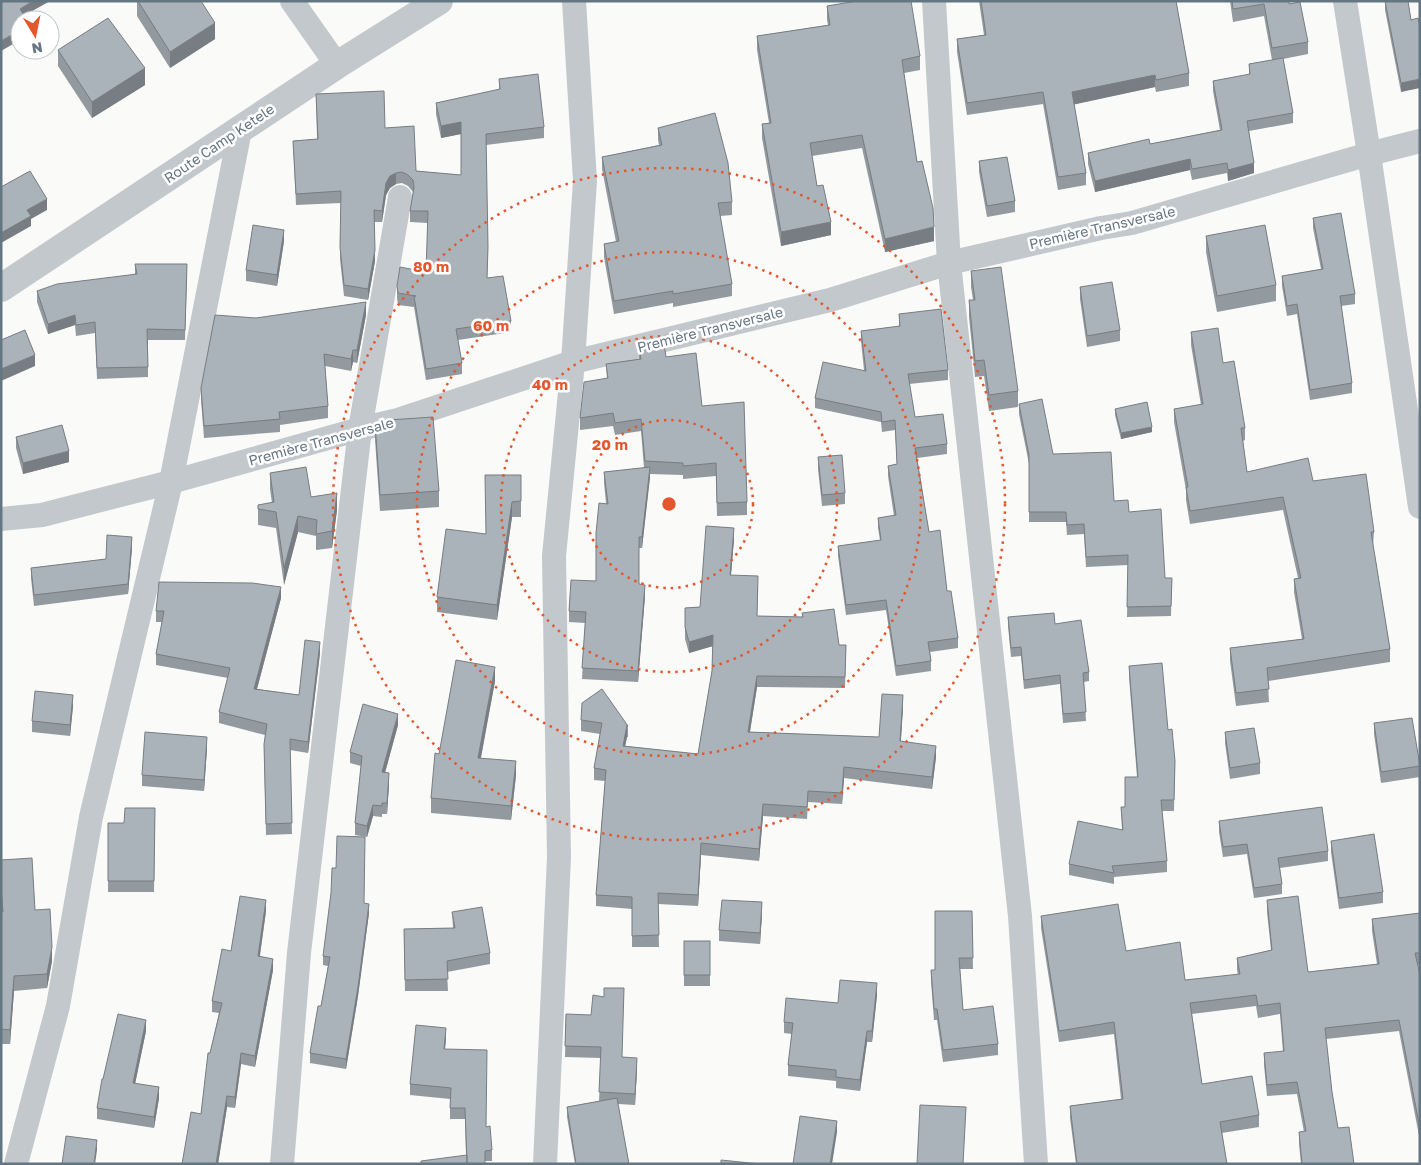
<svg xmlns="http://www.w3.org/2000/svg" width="1421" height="1165" font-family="'Golos Text',sans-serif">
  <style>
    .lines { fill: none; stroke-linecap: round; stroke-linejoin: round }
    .minor { stroke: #c3c8cc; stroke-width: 24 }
    .tertiary { stroke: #c3c8cc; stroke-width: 28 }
    .wall { fill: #929a9f }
    .shaded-wall { fill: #777d82 }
    .building { fill: #aab3b9; stroke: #777d82 }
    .ring { fill: none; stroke: #e4572e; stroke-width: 2.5; stroke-dasharray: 2.5 5 }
    .labels { text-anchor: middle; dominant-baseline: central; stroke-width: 5; stroke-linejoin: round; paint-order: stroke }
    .street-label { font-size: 14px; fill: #657683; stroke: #fff }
    .centre { fill: #e4572e; stroke: #fff; stroke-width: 2.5 }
    .ring-label { font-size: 15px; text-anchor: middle; font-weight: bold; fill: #e4572e; stroke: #fff; stroke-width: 5; stroke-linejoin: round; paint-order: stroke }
  </style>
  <rect width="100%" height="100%" fill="#fafaf8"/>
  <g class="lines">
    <g class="minor">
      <polyline points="292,1 337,65"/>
      <polyline points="934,1 949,263 1020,916 1036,1164"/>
      <polyline points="1345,1 1369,154 1420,507"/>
      <polyline points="1,519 42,515 171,482 360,429 398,420 573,362 830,300 949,263 1101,228 1132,223 1369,154 1420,141"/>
      <polyline points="16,1164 58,1006 91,817 171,482 240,130"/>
      <polyline points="282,1164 299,953 360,429 400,197"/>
      <polyline points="545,1164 559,857 554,556 573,362 585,181 574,1"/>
    </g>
    <polyline class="tertiary" points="1,288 337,65 439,1"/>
  </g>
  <g class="wall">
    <polygon points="137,1 201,1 215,39 170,68 137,16"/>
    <polygon points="979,1 1176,1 1189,73 1189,86 1156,92 1155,87 1074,104 1086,173 1086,185 1058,190 1043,104 967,115 957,52 957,39 984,35"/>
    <polygon points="1230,1 1289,1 1289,4 1308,42 1308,54 1283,59 1293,113 1293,123 1249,131 1254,173 1228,181 1227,173 1192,180 1190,170 1095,192 1088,164 1088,153 1150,144 1220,130 1213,91 1213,81 1249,75 1249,64 1272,60 1264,16 1233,22"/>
    <polygon points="1385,1 1411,20 1401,92 1385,10"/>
    <polygon points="827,6 920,56 920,70 904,73 917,162 934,241 885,252 862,148 812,156 817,186 831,235 781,246 762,138 762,124 769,123 757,50 757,36 828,25 827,20"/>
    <polygon points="58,50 145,85 92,118 58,66"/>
    <polygon points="499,79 544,127 544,138 486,145 488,259 487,278 511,321 511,332 458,340 462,363 462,374 426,380 414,307 398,305 397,298 397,286 426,272 428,223 410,222 410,211 413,192 408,186 402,183 396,184 390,188 386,195 382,222 374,222 375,261 368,300 344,296 340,259 341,203 296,205 293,141 317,139 316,94 385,128 416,171 461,175 461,134 441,138 436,114 436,103 499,90"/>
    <polygon points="658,128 732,202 732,215 720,216 732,284 732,296 673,307 673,303 614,314 604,257 604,244 616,242 602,169 602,157 659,145 658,140"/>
    <polygon points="979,161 1015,201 1015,212 987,217 979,172"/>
    <polygon points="1313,218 1355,294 1355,304 1341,306 1352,383 1352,393 1310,400 1297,314 1287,316 1282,286 1282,276 1321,269 1313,228"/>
    <polygon points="1206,236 1276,285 1276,301 1217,312 1206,252"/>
    <polygon points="284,241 277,286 246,281 246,270"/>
    <polygon points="135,264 187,275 185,340 148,340 148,377 97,379 95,333 76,336 75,325 48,334 37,302 37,291 135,275"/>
    <polygon points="971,271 1018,391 1018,407 989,411 984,376 975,377 969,317 969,300 973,300 971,287"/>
    <polygon points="1080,287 1120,330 1120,341 1087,347 1080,299"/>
    <polygon points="899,314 948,370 948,380 909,384 915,417 947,444 947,454 917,458 929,532 947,591 958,638 958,648 930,652 931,661 931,671 896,676 886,610 846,615 838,556 838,546 880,540 878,528 878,518 894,516 888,476 888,466 897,464 895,430 882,432 881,422 815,408 815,398 864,370 861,341 861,331 899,326"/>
    <polygon points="366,315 357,363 353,362 351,371 325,366 328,406 328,418 280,425 280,432 204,438 201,400 201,388 256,318"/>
    <polygon points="1191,332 1223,363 1245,428 1245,440 1243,441 1247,472 1313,481 1374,532 1373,545 1390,649 1390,662 1268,681 1269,702 1236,706 1230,661 1230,648 1302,639 1294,592 1294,579 1298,578 1283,510 1190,524 1186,500 1186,490 1174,422 1174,409 1201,405 1191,345"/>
    <polygon points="639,348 666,357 702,406 747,502 747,515 717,516 716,476 683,479 683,475 650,474 642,548 639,548 639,585 645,596 638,682 582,679 585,623 569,622 569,606 596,581 606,503 604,483 604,472 644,468 641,431 615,435 613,426 580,430 580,418 607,379 606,364 639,359"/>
    <polygon points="1019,404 1053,454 1129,512 1165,578 1172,578 1171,616 1127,617 1128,565 1086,567 1084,534 1067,535 1066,522 1029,522 1029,464 1019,414"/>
    <polygon points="1115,409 1152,432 1121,439 1115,415"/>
    <polygon points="375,423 439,491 439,507 380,511 375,440"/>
    <polygon points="16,437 69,462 23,474 16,448"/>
    <polygon points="818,457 845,493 845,504 822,506 818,469"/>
    <polygon points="270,473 311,497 337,510 332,548 316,550 316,536 298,532 284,585 276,528 258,525 258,505 272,503 270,489"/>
    <polygon points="521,475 521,517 512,517 497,620 437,612 437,597 486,534"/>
    <polygon points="734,539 731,575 758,587 757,616 802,617 802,613 839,645 846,645 845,688 757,687 750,732 879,737 903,707 901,741 936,757 932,789 844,778 842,804 808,802 807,819 763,816 759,861 701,855 698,906 658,904 659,947 632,947 632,909 596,906 596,895 605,781 594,780 594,768 600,734 581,731 581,720 628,726 628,737 627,737 625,746 698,754 712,671 713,646 689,653 685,639 685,608 700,607"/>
    <polygon points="132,548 128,594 34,606 31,578 31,568 106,559"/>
    <polygon points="281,598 257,689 299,695 320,653 308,753 290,750 292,834 266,835 264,755 265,735 219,723 219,712 228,678 156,665 156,654 162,622 156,622 156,611"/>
    <polygon points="1008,617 1055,624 1089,672 1089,681 1084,682 1086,721 1063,723 1060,684 1024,689 1021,656 1011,657 1008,626"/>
    <polygon points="1129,666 1168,730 1175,761 1174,811 1162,811 1167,861 1167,872 1114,877 1114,884 1069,875 1069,864 1122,830 1121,807 1125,807 1137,777 1129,677"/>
    <polygon points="495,681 481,758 516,775 511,820 431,813 431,798 439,754"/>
    <polygon points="73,706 70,736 32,732 32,721"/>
    <polygon points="1374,723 1420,766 1420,777 1381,783 1374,734"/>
    <polygon points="398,725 385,773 389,784 387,814 382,814 382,817 373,816 367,837 355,835 355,823 361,766 350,763 350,752"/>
    <polygon points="1225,732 1260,763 1260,774 1230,779 1225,743"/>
    <polygon points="207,748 204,791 142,786 142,775"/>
    <polygon points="155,808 154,892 108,892 108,823 124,823"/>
    <polygon points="1219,821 1328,851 1328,861 1280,868 1282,884 1282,894 1254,898 1247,854 1223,857 1219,832"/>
    <polygon points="1331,841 1383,892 1383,903 1339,909 1331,852"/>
    <polygon points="1,860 35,910 52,961 47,988 14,991 10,1044 1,1044"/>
    <polygon points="1267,900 1308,972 1377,964 1372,931 1372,919 1420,913 1420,964 1418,965 1420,975 1420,1141 1399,1031 1326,1039 1332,1092 1338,1128 1354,1164 1301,1164 1299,1144 1299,1132 1304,1132 1297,1094 1267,1096 1264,1065 1264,1053 1283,1052 1280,1014 1258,1018 1256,1006 1192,1014 1202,1084 1259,1115 1259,1127 1222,1133 1227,1164 1076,1164 1070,1118 1070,1106 1121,1099 1114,1034 1059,1042 1041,928 1041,916 1126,951 1185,980 1238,975 1237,970 1237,958 1271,950 1267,912"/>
    <polygon points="365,903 369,913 358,996 346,1069 310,1063 310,1053 321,1006 328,966 323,965 323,956"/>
    <polygon points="266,911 260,956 273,970 255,1067 241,1064 235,1108 227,1107 218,1164 182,1164 201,1114 210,1053 219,1013 212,1012 212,1001 231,951"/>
    <polygon points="972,911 973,969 960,969 963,1010 998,1044 998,1055 943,1062 937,1020 934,1020 931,981 931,970 935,970"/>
    <polygon points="452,912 490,953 490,964 447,972 448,991 405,991 404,929 453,928"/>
    <polygon points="762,913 760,944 719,941 719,930"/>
    <rect x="684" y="941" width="26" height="45"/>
    <polygon points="877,995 872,1042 867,1042 860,1091 836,1088 836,1081 788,1076 788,1065 792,1034 784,1033 784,1022 838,1003"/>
    <polygon points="566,1014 623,1057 637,1069 635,1105 618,1104 629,1164 575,1164 567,1117 567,1107 599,1101 601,1058 565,1057"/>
    <polygon points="146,1031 135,1083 159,1098 154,1128 97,1119 97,1108 103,1079"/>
    <polygon points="446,1038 445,1049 486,1127 492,1150 492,1161 485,1161 466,1155 465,1119 450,1119 450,1099 410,1095 410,1084"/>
  </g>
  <g class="shaded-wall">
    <polygon points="33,1 50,1 20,18 20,9"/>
    <polygon points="215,23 215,39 170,68 170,52"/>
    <polygon points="20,30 20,40 1,51 1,41"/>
    <polygon points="145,68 145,85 92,118 92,102"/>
    <polygon points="1155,75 1155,87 1072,105 1072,92"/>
    <polygon points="1420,79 1420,88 1401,92 1401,83"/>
    <polygon points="461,122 461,134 441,138 441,126"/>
    <polygon points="1190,159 1190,170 1095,192 1095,181"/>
    <polygon points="1254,163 1254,173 1228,181 1228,170"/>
    <polygon points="396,173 396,184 390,188 386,195 382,222 382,211 386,183 390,176"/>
    <polygon points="47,199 47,210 31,219 31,226 1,243 1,233 27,210"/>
    <polygon points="831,222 831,235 781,246 781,232"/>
    <polygon points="934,227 934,241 885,252 885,239"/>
    <polygon points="284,230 284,241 277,286 277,275"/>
    <polygon points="375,250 375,261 368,300 368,289"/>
    <polygon points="366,302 366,315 357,363 357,350"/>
    <polygon points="75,315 75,325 48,334 48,324"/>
    <polygon points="353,350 353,362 351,371 351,359"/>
    <polygon points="35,355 35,366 1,381 1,369"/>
    <polygon points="1152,427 1152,432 1121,439 1121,433"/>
    <polygon points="69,451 69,462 23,474 23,463"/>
    <polygon points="650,467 650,478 642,548 642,537"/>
    <polygon points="337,493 337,510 332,548 332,531"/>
    <polygon points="512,502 512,517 497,620 497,605"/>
    <polygon points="298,516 298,532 284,585 284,568"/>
    <polygon points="734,528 734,539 730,586 730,575"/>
    <polygon points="132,537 132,548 128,594 128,584"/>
    <polygon points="645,585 645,596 638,682 638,671"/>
    <polygon points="281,587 281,598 254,700 254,689"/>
    <polygon points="713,635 713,646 689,653 689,642"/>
    <polygon points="320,642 320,653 308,753 308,742"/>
    <polygon points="495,667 495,681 478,772 478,758"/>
    <polygon points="757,676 757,687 748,743 748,732"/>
    <polygon points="73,695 73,706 70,736 70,725"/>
    <polygon points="903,695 903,707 900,752 900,741"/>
    <polygon points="398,714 398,725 382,783 382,772"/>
    <polygon points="627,725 627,737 623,757 623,746"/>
    <polygon points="207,737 207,748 204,791 204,780"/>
    <polygon points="936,746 936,757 932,789 932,777"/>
    <polygon points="516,761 516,775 511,820 511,806"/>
    <polygon points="844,767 844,778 842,804 842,793"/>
    <polygon points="389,773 389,784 387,814 387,803"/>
    <polygon points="763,804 763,816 759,861 759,849"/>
    <polygon points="373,805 373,816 367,837 367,826"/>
    <polygon points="701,843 701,855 698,906 698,895"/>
    <polygon points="266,900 266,911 258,967 258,956"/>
    <polygon points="762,902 762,913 760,944 760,933"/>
    <polygon points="369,904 369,913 358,996 346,1069 346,1059"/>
    <polygon points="52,947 52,961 47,988 47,974"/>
    <polygon points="273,959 273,970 255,1067 255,1056"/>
    <polygon points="14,976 14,991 10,1044 10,1030"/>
    <polygon points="877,983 877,995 872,1042 872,1031"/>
    <polygon points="146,1020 146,1031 133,1094 133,1083"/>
    <polygon points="446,1028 446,1038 444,1060 444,1049"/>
    <polygon points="867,1031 867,1042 860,1091 860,1080"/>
    <polygon points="241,1053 241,1064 235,1108 235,1097"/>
    <polygon points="637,1058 637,1069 635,1105 635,1094"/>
    <polygon points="159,1087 159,1098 154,1128 154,1117"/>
    <polygon points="227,1096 227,1107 218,1164 216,1164"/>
    <polygon points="837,1121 837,1132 832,1164 830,1164"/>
    <polygon points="97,1140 97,1150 95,1164 94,1164"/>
  </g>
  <g class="building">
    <polygon points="1,1 33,1 20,9 27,20 20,20 20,30 1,41"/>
    <polygon points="138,1 201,1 215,23 170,52"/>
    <polygon points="857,1 911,1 920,56 902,60 917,162 922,161 933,208 934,227 885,239 862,135 810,143 817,186 823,185 831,222 781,232 762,124 771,123 757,36 830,25 827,6"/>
    <polygon points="981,1 1176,1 1189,73 1156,80 1155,75 1072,92 1086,173 1058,177 1043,92 967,103 957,39 986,35"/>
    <polygon points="1232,1 1289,1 1289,4 1300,2 1308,42 1272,48 1264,4 1233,9"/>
    <polygon points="1385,1 1408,1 1411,20 1418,18 1420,29 1420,79 1401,83"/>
    <polygon points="108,18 145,68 92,102 58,50"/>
    <polygon points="1283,58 1293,113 1247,121 1254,163 1228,170 1227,163 1192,169 1190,159 1095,181 1088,153 1149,139 1150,144 1222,130 1213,81 1250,74 1249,64"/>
    <polygon points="538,74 544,127 486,134 488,247 487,278 503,276 511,321 456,329 462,363 426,369 414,296 416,296 398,293 397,286 400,267 426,272 428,211 410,211 414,188 413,180 408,175 402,172 396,173 390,176 386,183 382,211 374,210 375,250 368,289 344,285 340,247 341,191 296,194 293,141 318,139 316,94 384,91 385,128 414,126 416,171 461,175 461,122 441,126 436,103 500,89 499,79"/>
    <polygon points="715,113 728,163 732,202 718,203 732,284 673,294 673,291 614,301 604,244 619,241 602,157 662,145 658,128"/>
    <polygon points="1007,157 1015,201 987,206 979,161"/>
    <polygon points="30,171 47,199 27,210 31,216 1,233 1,187"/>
    <polygon points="1341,213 1355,294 1340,296 1352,383 1310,390 1297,304 1287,306 1282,276 1323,269 1313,218"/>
    <polygon points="253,225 284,230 277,275 246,270"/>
    <polygon points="1265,225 1276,285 1217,296 1206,236"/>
    <polygon points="135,264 187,264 185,330 147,329 148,367 97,368 95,322 76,325 75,315 48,324 37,291 57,284 137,274"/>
    <polygon points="1001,267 1018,391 989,395 984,360 975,361 969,300 975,300 971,271"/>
    <polygon points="1112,282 1120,330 1087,336 1080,287"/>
    <polygon points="366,302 357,350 353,350 351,359 324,354 328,406 279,412 280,419 204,426 201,388 215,315 256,318"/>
    <polygon points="941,309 948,370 908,374 915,417 943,414 947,444 915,448 929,532 940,530 947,591 951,591 958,638 928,642 931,661 896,666 886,600 846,605 838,546 881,540 878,518 896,515 888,466 897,464 895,420 882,422 881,412 815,398 823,362 866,371 861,331 900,326 899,314"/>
    <polygon points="1218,328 1223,363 1234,361 1245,428 1241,428 1247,472 1308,458 1313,481 1366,474 1374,532 1371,532 1390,649 1267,668 1269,689 1236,693 1230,648 1304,639 1294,579 1301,578 1283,497 1190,511 1186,487 1188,487 1174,409 1203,404 1191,332"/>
    <polygon points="25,330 35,355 1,369 1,340"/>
    <polygon points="664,344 666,357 696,353 702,406 744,402 747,502 717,503 716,463 683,466 683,463 645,461 641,419 615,423 613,413 580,418 584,382 608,378 606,364 641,359 639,348"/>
    <polygon points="1042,399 1053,454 1111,452 1114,501 1128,500 1129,512 1161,509 1165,578 1172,578 1171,606 1127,607 1128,555 1086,557 1084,524 1067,525 1066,512 1029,512 1029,455 1019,404"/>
    <polygon points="1147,402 1152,427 1121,433 1115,409"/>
    <polygon points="433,417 439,491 380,495 375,423 389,420"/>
    <polygon points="62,425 69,451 23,463 16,437"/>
    <polygon points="842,455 845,493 822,495 818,457"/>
    <polygon points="306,467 311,497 337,493 332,531 316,534 317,520 298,516 284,568 276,512 258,509 258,505 274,502 270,473"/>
    <polygon points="650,467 642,537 639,537 639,584 645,585 638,671 582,668 586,612 569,611 571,580 596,581 596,533 599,503 608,504 604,472"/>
    <polygon points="485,475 521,475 521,501 512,502 497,605 437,597 446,529 486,534"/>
    <polygon points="706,526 734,528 730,575 758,576 757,616 803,617 802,613 834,609 839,645 846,645 845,677 757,676 748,732 879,737 882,694 903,695 900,741 936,746 932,777 844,767 842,793 808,791 807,807 763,804 759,849 701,843 698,895 658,893 659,935 632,936 632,897 596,895 606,770 594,768 602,723 581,720 582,703 602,689 628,726 627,725 623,746 698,754 712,671 713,635 689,642 685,627 685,608 700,607"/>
    <polygon points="107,535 132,537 128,584 34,595 31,568 106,559"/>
    <polygon points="159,582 252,583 281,587 254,689 299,695 305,640 320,642 308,742 290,739 292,823 266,824 264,744 267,724 219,712 230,668 156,654 164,611 156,611"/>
    <polygon points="1054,613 1055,624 1081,620 1089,672 1083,673 1086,712 1063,714 1060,675 1024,680 1021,647 1011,648 1008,617"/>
    <polygon points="456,660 495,667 478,758 516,761 511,806 431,798 435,753 439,754"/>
    <polygon points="1162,663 1168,730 1172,729 1175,761 1174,800 1161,800 1167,861 1112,866 1114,873 1069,864 1078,821 1123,830 1121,807 1125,807 1125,777 1138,777 1129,666"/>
    <polygon points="35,691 73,695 70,725 32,721"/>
    <polygon points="363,704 398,714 382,772 389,773 387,803 382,803 382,806 373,805 367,826 355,823 362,756 350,752"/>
    <polygon points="1412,718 1420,766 1381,772 1374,723"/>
    <polygon points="1254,728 1260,763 1230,768 1225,732"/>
    <polygon points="145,732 207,737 204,780 142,775"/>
    <polygon points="1322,807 1328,851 1278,858 1282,884 1254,888 1247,844 1223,847 1219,821"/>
    <polygon points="125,808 155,808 154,881 108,881 108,823 124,823"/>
    <polygon points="1374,834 1383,892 1339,898 1331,841"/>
    <polygon points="337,836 365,837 364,903 369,904 358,987 346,1059 310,1053 318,1006 321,1006 330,957 323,956 331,893 332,868 336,868"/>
    <polygon points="32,858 35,910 50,909 52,947 47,974 14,976 10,1030 1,1029 1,912 3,912 1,887 1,860"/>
    <polygon points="240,896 266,900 258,956 273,959 255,1056 241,1053 235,1097 227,1096 216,1164 182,1164 191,1112 201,1114 208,1053 210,1053 222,1003 212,1001 222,949 231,951"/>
    <polygon points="1298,896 1308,972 1379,964 1372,919 1420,913 1420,953 1415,953 1420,975 1420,1129 1399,1020 1325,1028 1332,1092 1338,1128 1349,1127 1354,1164 1302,1164 1299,1132 1306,1131 1297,1082 1267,1085 1264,1053 1284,1051 1280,1003 1258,1006 1256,995 1190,1003 1202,1084 1252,1076 1259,1115 1220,1122 1227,1164 1077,1164 1070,1106 1123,1099 1114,1022 1059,1031 1041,916 1118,904 1126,951 1180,942 1185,980 1240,974 1237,958 1272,950 1267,900"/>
    <polygon points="722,900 762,902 760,933 719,930"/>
    <polygon points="482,907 490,953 447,961 448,979 405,980 404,929 455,928 452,912"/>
    <polygon points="935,911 972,911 973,958 959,958 963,1010 993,1006 998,1044 943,1050 937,1009 934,1009 931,970 935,970"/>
    <rect x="684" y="941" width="26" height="34"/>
    <polygon points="840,980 877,983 872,1031 867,1031 860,1080 836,1077 836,1070 788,1065 793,1023 784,1022 786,998 838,1003"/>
    <polygon points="604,988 624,988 622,1057 637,1058 635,1094 599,1092 601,1047 565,1046 566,1014 591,1015 593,995 604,997"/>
    <polygon points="118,1014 146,1020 133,1083 159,1087 154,1117 97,1108 102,1079 103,1079"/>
    <polygon points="416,1025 446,1028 444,1049 487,1050 486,1127 490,1126 492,1150 485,1151 485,1164 421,1164 421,1161 467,1155 467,1163 465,1108 450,1108 451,1088 410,1084"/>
    <polygon points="617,1098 629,1164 576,1164 567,1107"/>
    <polygon points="920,1105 966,1107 963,1164 917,1164"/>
    <polygon points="800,1116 837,1121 830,1164 793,1164"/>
    <polygon points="66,1136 97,1140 94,1164 62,1164"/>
    <polygon points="721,1160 760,1164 721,1164"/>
  </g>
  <g class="ring">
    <circle cx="669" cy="504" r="84"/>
    <circle cx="669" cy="504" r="168"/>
    <circle cx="669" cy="504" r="252"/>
    <circle cx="669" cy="504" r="336"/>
  </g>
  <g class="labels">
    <g class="street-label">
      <text transform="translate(219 143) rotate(-34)">Route Camp Ketele</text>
      <text transform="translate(1102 227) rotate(-13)">Première Transversale</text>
      <text transform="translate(710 329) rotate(-14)">Première Transversale</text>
      <text transform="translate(321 441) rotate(-15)">Première Transversale</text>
    </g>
  </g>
  <circle cx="669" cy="504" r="8" class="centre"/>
  <g class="ring-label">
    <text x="431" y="272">80 m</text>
    <text x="491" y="331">60 m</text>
    <text x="550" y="390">40 m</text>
    <text x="610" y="450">20 m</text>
  </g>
  <rect width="1421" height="1165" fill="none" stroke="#657683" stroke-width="5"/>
  <g transform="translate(35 35) rotate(170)"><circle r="24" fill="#ffffff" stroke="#c1c8cd"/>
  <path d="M0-4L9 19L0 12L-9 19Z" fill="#e4572e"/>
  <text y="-8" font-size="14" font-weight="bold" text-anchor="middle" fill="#657683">N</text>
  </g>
</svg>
